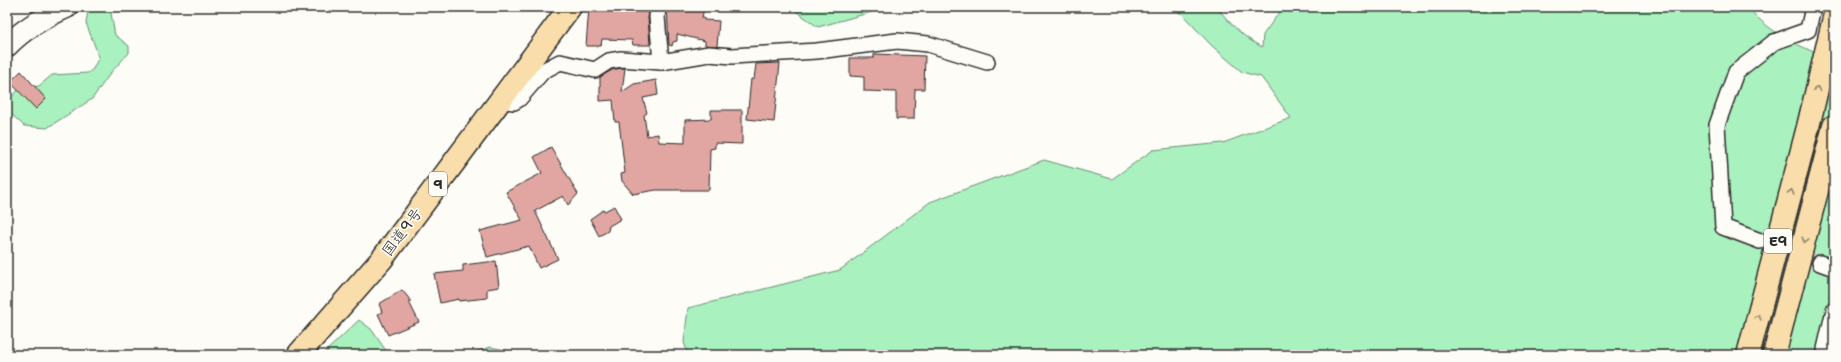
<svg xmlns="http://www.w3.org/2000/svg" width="1841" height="362" font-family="'Shantell Sans','Klee One',sans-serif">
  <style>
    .green { fill: #a9f1be; stroke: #6a8e74 }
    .building { fill: #e1a6a1; stroke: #2b2b2b }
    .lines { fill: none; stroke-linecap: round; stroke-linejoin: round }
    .street-tunnel { stroke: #d3d2ce; stroke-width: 15; stroke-dasharray: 15 8; stroke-linecap: butt }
    .street-casing { stroke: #2b2b2b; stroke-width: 18 }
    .secondary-casing { stroke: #2b2b2b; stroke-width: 24 }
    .highway-casing { stroke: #2b2b2b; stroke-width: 25 }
    .street { stroke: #fdfcf7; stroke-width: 15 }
    .secondary { stroke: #fdfcf7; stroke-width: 21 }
    .highway { stroke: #f9deab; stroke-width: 22 }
    .oneway { stroke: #92846b }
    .labels { text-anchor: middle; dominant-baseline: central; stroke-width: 3.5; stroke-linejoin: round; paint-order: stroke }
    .shield { fill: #fdfcf7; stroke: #6a6a68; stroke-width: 1 }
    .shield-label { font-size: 14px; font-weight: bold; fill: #2b2b2b }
    .street-label { font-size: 15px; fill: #2b2b2b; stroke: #fdfcf7 }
  </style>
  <rect width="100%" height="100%" fill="#fdfcf7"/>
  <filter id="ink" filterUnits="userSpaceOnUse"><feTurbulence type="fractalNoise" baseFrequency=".025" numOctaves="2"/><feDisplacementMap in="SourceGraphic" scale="8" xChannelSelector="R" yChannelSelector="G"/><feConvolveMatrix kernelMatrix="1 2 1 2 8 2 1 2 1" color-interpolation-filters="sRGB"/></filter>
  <g filter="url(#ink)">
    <g class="green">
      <polygon points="98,7 110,8 115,35 129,46 129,53 112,71 92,99 47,128 24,126 7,110 7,102 20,88 39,86 52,75 88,73 93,69 99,57 86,23 88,11"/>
      <polygon points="790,7 890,7 818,27"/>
      <path d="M1169,7H1217C1230,24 1244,38 1262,47L1263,35L1283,7H1748C1770,35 1803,47 1834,61V355H688L684,342L688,308L840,270L930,202L1044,160L1112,179L1153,150L1223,143L1291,118L1261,77L1242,72L1211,45L1182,14Z"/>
      <polygon points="359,320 371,329 389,355 322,355"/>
      <polygon points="491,347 523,354 523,355 465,355"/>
    </g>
    <g class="building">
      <polygon points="589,7 605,7 605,10 632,11 633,7 649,7 648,18 650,45 633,45 632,40 602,39 601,46 586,46"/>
      <polygon points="667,7 704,7 702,18 704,18 704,20 719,21 717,46 705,45 705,41 677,34 677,41 673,42 672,46 669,45"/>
      <polygon points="874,54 925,56 924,89 915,89 914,119 896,119 896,92 864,91 864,77 850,76 850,58 874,58"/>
      <polygon points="780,63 774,122 747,119 751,79 754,79 756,64"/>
      <polygon points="621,68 625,68 622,92 634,84 656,80 658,95 643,98 647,113 644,115 647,136 658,134 659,142 685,143 685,120 711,119 711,110 742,110 742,144 715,143 715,148 710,149 709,190 656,190 633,194 622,181 621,174 625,173 619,122 615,122 613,100 600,101 600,77 612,70"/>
      <polygon points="21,71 46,99 36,109 10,82"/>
      <polygon points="551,147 578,194 568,205 563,196 535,211 558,259 539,268 529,246 487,257 480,231 522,220 506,192 542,173 534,157"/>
      <polygon points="614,206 621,219 609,226 608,231 599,236 590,219 603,210 605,211"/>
      <polygon points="496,261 499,287 487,289 487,298 459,301 459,299 440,303 434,274 463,271 463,265"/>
      <polygon points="402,290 411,301 409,302 419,322 388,335 378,314 382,312 379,304"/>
    </g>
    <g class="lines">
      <polyline class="street-tunnel" points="1768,244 1820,263"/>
      <g class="street-casing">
        <g id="street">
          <polyline points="658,7 657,17 661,62"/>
          <polyline points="500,100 514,102 519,99 543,71 560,62 595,70 609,61 621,59 661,62 709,54 732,56 817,51 897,41 928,44 987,62"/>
          <polyline points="1760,241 1723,227 1717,125 1736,72 1774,42 1808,30 1813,7"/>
          <polyline points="1820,263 1834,268"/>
          <polyline points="1825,349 1834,310"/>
        </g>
      </g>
      <g class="secondary-casing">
        <path id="secondary" d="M7,46C24,28 44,17 67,7"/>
      </g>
      <g class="highway-casing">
        <g id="highway">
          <polyline points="298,355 382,259 570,7"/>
          <polyline points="1748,355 1808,127 1834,18"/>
          <polyline points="1774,355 1834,126"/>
        </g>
      </g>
      <use href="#street" class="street"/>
      <use href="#secondary" class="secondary"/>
      <use href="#highway" class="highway"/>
    </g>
    <defs><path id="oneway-chevron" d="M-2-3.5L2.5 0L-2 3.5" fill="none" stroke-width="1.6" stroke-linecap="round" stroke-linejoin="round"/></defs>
    <g class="oneway">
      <use href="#oneway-chevron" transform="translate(1817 89) rotate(-77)"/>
      <use href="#oneway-chevron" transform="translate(1791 192) rotate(-75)"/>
      <use href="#oneway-chevron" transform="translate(1805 240) rotate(105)"/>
      <use href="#oneway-chevron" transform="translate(1758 317) rotate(-75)"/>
    </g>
  </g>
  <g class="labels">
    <g class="shield">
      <rect x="429" y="172" width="18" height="24" rx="3"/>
      <rect x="1764" y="229" width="28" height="24" rx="3"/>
    </g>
    <g class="shield-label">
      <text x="438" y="184">9</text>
      <text x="1778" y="241">E9</text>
    </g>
    <g class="street-label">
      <text transform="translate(402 232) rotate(-53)">国道9号</text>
    </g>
  </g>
  <rect width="1841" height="362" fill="none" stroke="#fdfcf7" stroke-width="24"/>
  <rect x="12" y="12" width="1817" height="338" fill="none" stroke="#2b2b2b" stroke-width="1.5" filter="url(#ink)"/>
</svg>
